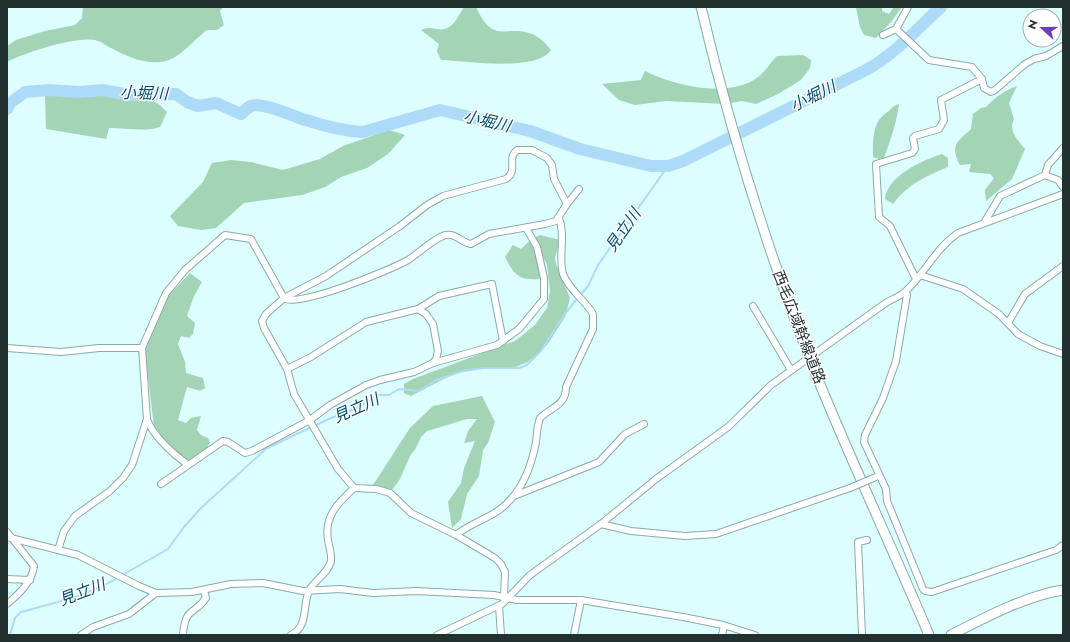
<svg xmlns="http://www.w3.org/2000/svg" width="1070" height="642" font-family="Jost,'Noto Sans JP',sans-serif">
  <style>
    .green { fill: #a2d4b5 }
    .lines { fill: none; stroke-linecap: round; stroke-linejoin: round }
    .stream { stroke: #addaf7; stroke-width: 2 }
    .river { stroke: #addaf7; stroke-width: 12 }
    .street-casing { stroke: #8aaaaa; stroke-width: 8 }
    .primary-casing { stroke: #8aaaaa; stroke-width: 11 }
    .street { stroke: #fff; stroke-width: 6 }
    .primary { stroke: #fff; stroke-width: 9 }
    .street-bridge-casing { stroke: #8aaaaa; stroke-width: 8; stroke-linecap: butt }
    .street-bridge { stroke: #fff; stroke-width: 6 }
    .labels { text-anchor: middle; dominant-baseline: central; stroke-width: 3; stroke-linejoin: round; paint-order: stroke }
    .street-label { font-size: 15px; fill: #233030; stroke: #fff }
    .water-label { font-size: 16px; font-style: italic; fill: #004c6e; stroke: #fff }
  </style>
  <rect width="100%" height="100%" fill="#dcfefe"/>
  <g class="green">
    <path d="M83,7H223L220,11L224,25L217,30H207C196,38 181,56 169,60C150,67 128,57 111,48C107,46 102,42 98,41C80,34 24,53 7,62V46L16,40L45,31L75,25L82,18Z"/>
    <path d="M464,7H476C494,46 505,24 532,34C540,37 546,44 551,50C537,72 466,61 441,60L437,51L439,44L421,30C427,27 430,28 437,29C452,32 457,18 464,7Z"/>
    <polygon points="856,7 882,7 882,11 889,14 894,7 902,7 891,22 876,38 864,35 860,27"/>
    <path d="M803,55L811,60L810,68L801,80L778,94L756,104L742,101L725,104L666,101L635,105L619,100L602,84L641,80L645,71C675,86 729,99 758,77C765,72 771,62 777,56Z"/>
    <path d="M1017,86L1009,103L1014,119C1008,132 1018,140 1025,149L1012,179L986,201L985,190L994,178L990,174L969,172L971,164L960,165C949,144 958,142 971,129L973,114L981,108L986,107C994,98 1005,90 1017,86Z"/>
    <path d="M45,94L78,96L100,94L149,99L160,105L167,112L160,127C147,132 125,128 109,128L106,139L46,129Z"/>
    <path d="M899,104C897,122 890,141 884,158L879,159L873,157C873,140 872,123 886,113C891,110 893,105 899,104Z"/>
    <polygon points="389,130 405,135 388,154 367,168 341,177 325,187 302,195 244,203 216,228 201,230 178,226 170,216 203,182 212,163 231,160 251,162 283,170 320,159 343,146"/>
    <path d="M942,154L948,158V167C925,177 909,183 893,204L885,199C887,176 923,160 942,154Z"/>
    <path d="M540,235L560,240L555,258L556,264L570,298L565,317L547,345L528,362L513,368H486L455,373L411,396L404,393V384L413,379L515,341L535,325L547,308L550,291L547,265L542,255L543,269L539,279C518,281 514,274 505,257L513,245L521,249L533,238Z"/>
    <path d="M190,273L202,282L194,296L187,316L195,323L193,334L189,338L181,336L178,344L185,362L186,373L203,378L205,388L200,391L187,387L178,420L186,423L191,418L201,416L197,430L201,435L208,438L210,443C206,451 195,460 186,460L167,443L154,427L145,350L168,296Z"/>
    <polygon points="482,396 495,422 488,443 483,450 479,476 467,494 461,519 452,528 448,502 461,483 464,468 475,441 464,443 468,431 477,419 467,419 427,431 421,437 416,448 410,456 400,479 392,490 373,485 410,428 433,406"/>
  </g>
  <g class="lines">
    <polyline class="stream" points="10,635 15,618 21,612 73,598 105,585 168,549 184,527 201,508 267,448 331,418 357,408 379,395 389,395 399,389 419,391 436,380 463,371 483,368 519,368 527,365 540,352 567,311 588,286 598,265 668,166"/>
    <path class="river" d="M7,109L10,103L25,92L49,90L79,92L102,90L130,95L176,94L187,102L198,106L216,103L241,114C246,110 248,105 256,105C273,106 290,115 306,120C324,126 344,131 363,132L440,110L530,131L580,149L651,166H668L683,161L866,70C895,54 917,29 941,7"/>
    <g class="street-casing">
      <g id="street">
        <polyline points="896,29 929,60 972,67 982,79 984,88 991,92 995,90 1025,64 1034,59 1046,56 1063,46"/>
        <polyline points="883,35 896,29 908,7"/>
        <polyline points="1045,175 1048,165 1063,148"/>
        <polyline points="984,223 1000,196 1045,175 1058,180 1063,187"/>
        <polyline points="920,275 963,289 999,314 1018,334 1040,346 1063,354"/>
        <polyline points="916,279 890,226 879,217 876,164 912,153 915,149 913,138 915,136 939,129 944,120 941,100 982,79"/>
        <polyline points="905,292 907,295 896,361 883,398 865,435 864,442 886,489 887,501 923,589 925,591 932,592 1056,550 1063,545"/>
        <polyline points="753,306 791,370"/>
        <polyline points="418,309 439,296 492,284 503,341"/>
        <polyline points="1008,323 1025,294 1063,266"/>
        <polyline points="7,348 61,352 99,348 142,348"/>
        <polyline points="433,363 497,345 519,329 544,299 544,278 537,247 526,228"/>
        <path d="M147,419C153,436 173,454 187,464"/>
        <polyline points="161,484 223,441 228,442 245,453 252,451 310,420 330,405 366,385 380,380 414,372 433,363 436,359 438,351 433,324 426,314 418,309 366,322 311,357 287,369"/>
        <polyline points="514,496 599,462 625,434 644,424"/>
        <polyline points="601,524 631,531 685,536 716,534 850,488"/>
        <path d="M7,532L34,566C32,582 19,594 7,604"/>
        <path d="M456,535C469,524 485,520 499,510C521,494 531,469 536,442C537,434 537,426 540,418C551,407 566,406 566,387L593,329V314C585,300 569,290 563,274C558,256 566,236 559,218"/>
        <polyline points="7,537 78,555 139,586 156,593 192,592 231,584 263,583 303,591 340,589 373,593 416,591 494,595 517,600 581,600 683,617 723,625 755,635"/>
        <path d="M58,550L64,531L75,516L110,491L123,478L132,465L147,419L142,348L166,293L185,270L225,235L251,239L284,298C296,309 393,269 408,260C418,254 435,237 446,235C456,233 462,243 471,244L489,234L545,224L556,221L567,204L579,189"/>
        <polyline points="7,579 30,580"/>
        <path d="M504,598L505,572L501,564L495,558L456,535L411,513L390,493L376,489L354,488L338,469L294,394L287,369L264,328L262,321L266,314L284,298L326,276L400,226L427,205L443,196L506,179C519,170 506,159 517,150H532L547,158L552,165L554,179L567,204"/>
        <polyline points="499,606 501,635"/>
        <polyline points="81,635 93,627 129,614 156,593"/>
        <path d="M183,635C185,606 195,615 206,598L204,590"/>
        <path d="M291,635C309,626 302,606 309,591C314,580 328,574 331,561C332,554 329,547 328,540C324,516 338,503 354,488"/>
        <path d="M437,635L502,604L530,575L601,524L656,479L728,427L771,385L887,302C893,299 901,296 906,291C925,273 936,248 958,233L1063,194"/>
        <polyline points="574,635 581,600"/>
        <polyline points="722,635 724,626"/>
        <polyline points="862,635 858,542 867,540"/>
      </g>
    </g>
    <g class="primary-casing">
      <g id="primary">
        <path d="M701,7C729,126 765,243 809,357C846,451 890,542 929,635"/>
        <path d="M951,635C984,618 1025,596 1063,590"/>
      </g>
    </g>
    <use href="#street" class="street"/>
    <use href="#primary" class="primary"/>
    <g class="street-bridge-casing">
      <polyline id="street-bridge" points="850,488 876,477"/>
    </g>
    <use href="#street-bridge" class="street-bridge"/>
  </g>
  <g class="labels">
    <g class="street-label">
      <text transform="translate(799 327) rotate(69)">西毛広域幹線道路</text>
    </g>
    <g class="water-label">
      <text transform="translate(144 93) rotate(2)">小堀川</text>
      <text transform="translate(813 96) rotate(-26)">小堀川</text>
      <text transform="translate(487 121) rotate(13)">小堀川</text>
      <text transform="translate(623 230) rotate(-55)">見立川</text>
      <text transform="translate(356 408) rotate(-24)">見立川</text>
      <text transform="translate(82 592) rotate(-21)">見立川</text>
    </g>
  </g>
  <rect width="1070" height="642" fill="none" stroke="#233030" stroke-width="16"/>
  <g transform="translate(1042 28) rotate(291)"><circle r="19" fill="#ffffff" stroke="#a7acac"/>
  <path d="M0-3L7 15L0 10L-7 15Z" fill="#6c40b8"/>
  <text y="-6" font-size="11" font-weight="bold" text-anchor="middle" fill="#233030">N</text>
  </g>
</svg>
